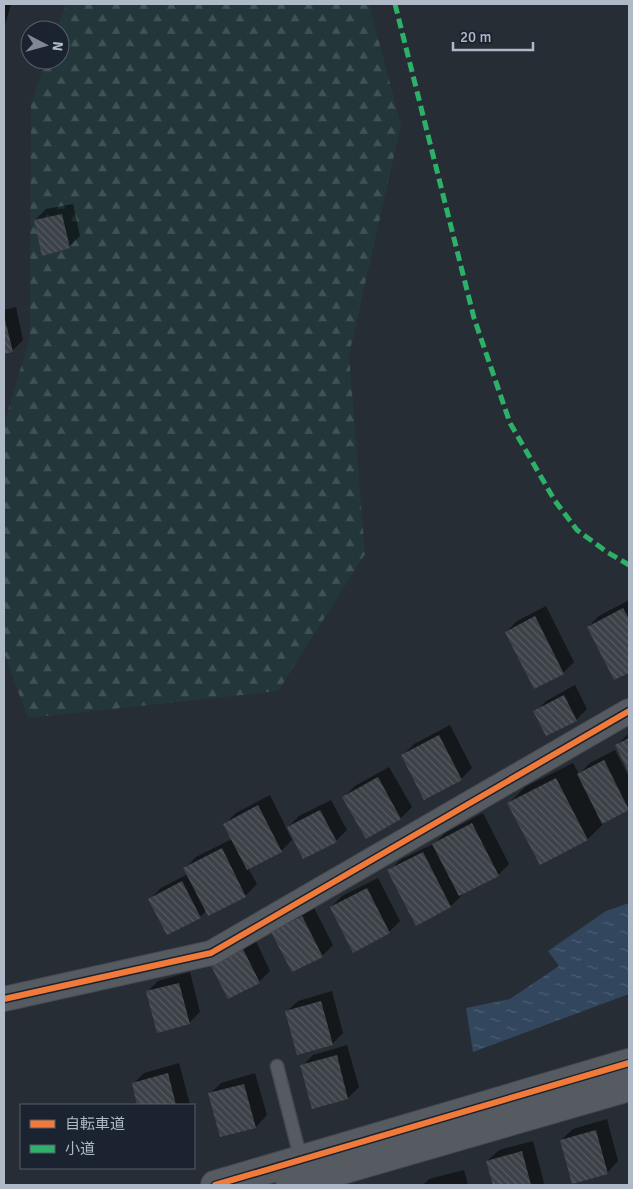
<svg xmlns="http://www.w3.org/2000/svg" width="633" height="1189" font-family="Signika,'Noto Sans JP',sans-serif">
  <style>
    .forest { fill: url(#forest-firs) }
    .water { fill: url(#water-ripples) }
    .shadow { fill: #0007 }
    .building { fill: url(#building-back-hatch) }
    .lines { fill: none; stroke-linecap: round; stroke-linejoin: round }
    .service-casing { stroke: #44494f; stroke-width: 15 }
    .minor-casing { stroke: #44494f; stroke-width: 26 }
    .tertiary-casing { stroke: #44494f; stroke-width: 30 }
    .service { stroke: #565b62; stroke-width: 12 }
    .minor { stroke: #565b62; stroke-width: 24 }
    .tertiary { stroke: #565b62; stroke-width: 28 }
    .quiet { stroke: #2db169; stroke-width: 5; stroke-dasharray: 10 5; stroke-linecap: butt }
    .cycleway-casing { stroke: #1a232f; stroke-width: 9 }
    .cycleway { stroke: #f17a3a; stroke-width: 6 }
  </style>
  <defs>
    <pattern id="forest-firs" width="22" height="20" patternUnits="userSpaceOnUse" patternTransform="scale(1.25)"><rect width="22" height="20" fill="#23373a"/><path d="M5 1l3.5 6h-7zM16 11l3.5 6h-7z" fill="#405255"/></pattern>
    <pattern id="water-ripples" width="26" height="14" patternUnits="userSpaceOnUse" patternTransform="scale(1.25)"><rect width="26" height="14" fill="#32465e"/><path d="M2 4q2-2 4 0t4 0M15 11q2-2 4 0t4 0" fill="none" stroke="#4d5f74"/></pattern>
    <pattern id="building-back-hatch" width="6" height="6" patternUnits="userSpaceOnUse" patternTransform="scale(1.25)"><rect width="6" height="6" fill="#3c4248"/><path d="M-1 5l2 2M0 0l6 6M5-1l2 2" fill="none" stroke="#565b61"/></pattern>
  </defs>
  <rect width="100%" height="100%" fill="#262d34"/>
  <polygon class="forest" points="66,4 369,4 401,125 349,355 365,554 278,691 28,718 4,653 4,424 30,337 31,103 46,60 60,60 60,30 57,30"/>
  <polygon class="water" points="629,903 629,994 473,1052 466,1008 510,999 559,966 548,951 606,911"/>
  <g class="shadow">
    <polygon points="4,4 11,4 4,28"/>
    <polygon points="73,204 80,236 69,247 35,220 46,209"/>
    <polygon points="16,307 23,340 12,351 4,353 4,310"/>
    <polygon points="629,600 629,671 615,679 588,627 599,616"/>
    <polygon points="546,606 574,662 563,673 535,687 506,632 517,621"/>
    <polygon points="575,685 587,709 576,720 535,712 546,701"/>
    <polygon points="450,725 472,768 461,779 403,755 414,744"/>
    <polygon points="629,733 629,770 617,745"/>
    <polygon points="615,750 629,777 629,808 603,822 604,823 588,839 540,864 509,803 525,787 573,763 579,774 590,763"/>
    <polygon points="389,767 412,807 401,818 366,837 344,797 355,786"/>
    <polygon points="270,795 292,840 281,851 248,868 257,884 246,895 209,915 206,911 200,917 150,899 161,888 188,874 185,868 196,857 232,839 225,824 236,813"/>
    <polygon points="331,800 347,830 336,841 288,827 299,816"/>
    <polygon points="483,813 509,864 498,875 461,894 462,895 451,906 389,871 400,860 435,843 445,833"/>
    <polygon points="378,878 400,921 389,932 331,907 342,896"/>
    <polygon points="313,906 333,945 322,956 273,932 284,921"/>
    <polygon points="254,937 270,971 259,982 212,964"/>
    <polygon points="190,972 200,1012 189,1023 147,992 158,981"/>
    <polygon points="332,991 343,1033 332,1044 286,1012 298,1001"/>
    <polygon points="347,1045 359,1087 348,1098 313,1108 302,1066 313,1055"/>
    <polygon points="179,1063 190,1105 139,1105 133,1084 144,1073"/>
    <polygon points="255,1073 267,1115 256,1127 210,1094 221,1083"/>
    <polygon points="607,1119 618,1161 607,1173 561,1140 573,1129"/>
    <polygon points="533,1141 544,1183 542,1185 494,1185 487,1161 499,1150"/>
    <polygon points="464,1170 468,1185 423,1185 429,1179"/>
  </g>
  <g class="building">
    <polygon points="62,214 70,248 42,256 34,220"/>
    <polygon points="4,316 13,352 4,354"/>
    <polygon points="623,608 629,619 629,673 614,680 587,627"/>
    <polygon points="535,616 564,674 534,689 505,632"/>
    <polygon points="564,695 577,721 546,736 533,711"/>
    <polygon points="439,735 462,780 424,800 401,755"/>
    <polygon points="629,738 629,773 615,745"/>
    <polygon points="604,760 629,810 602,824 577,774"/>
    <polygon points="378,777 401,819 366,839 342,797"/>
    <polygon points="556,778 588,840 540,865 507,803"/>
    <polygon points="258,805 282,852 247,870 223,824"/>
    <polygon points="320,810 337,842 303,859 287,827"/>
    <polygon points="472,823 499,876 459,896 432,844"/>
    <polygon points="222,848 246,897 208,916 183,868"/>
    <polygon points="423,852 451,907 416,926 387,870"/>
    <polygon points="182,881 201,918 167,935 148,899"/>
    <polygon points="367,888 390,933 353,953 330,907"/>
    <polygon points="302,916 323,957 292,972 271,932"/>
    <polygon points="242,947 260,983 228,999 210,964"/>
    <polygon points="179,983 190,1024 157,1033 146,991"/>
    <polygon points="321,1001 333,1045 297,1055 285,1011"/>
    <polygon points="337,1055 348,1099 312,1109 300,1065"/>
    <polygon points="168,1073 176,1105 137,1105 132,1083"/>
    <polygon points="244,1084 256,1128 220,1137 208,1093"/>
    <polygon points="596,1130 608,1174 572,1184 560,1140"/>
    <polygon points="522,1151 531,1185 493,1185 486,1161"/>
  </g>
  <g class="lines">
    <g class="service-casing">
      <polyline id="service" points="277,1066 301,1160"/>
    </g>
    <g class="minor-casing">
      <polyline id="minor" points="4,999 211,953 629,711"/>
    </g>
    <g class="tertiary-casing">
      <g id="tertiary">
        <polyline points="215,1185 629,1063"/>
        <polyline points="290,1185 629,1087"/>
      </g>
    </g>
    <use href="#service" class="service"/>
    <use href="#minor" class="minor"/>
    <use href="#tertiary" class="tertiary"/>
    <polyline class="quiet" points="395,4 474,318 510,423 555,501 577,530 607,552 629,565"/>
    <g class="cycleway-casing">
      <g id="cycleway">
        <polyline points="4,999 211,953 629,711"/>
        <polyline points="215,1185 629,1063"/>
      </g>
    </g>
    <use href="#cycleway" class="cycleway"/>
  </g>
  <rect width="633" height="1189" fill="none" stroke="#afb9c7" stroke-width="10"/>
  <rect x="20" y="1104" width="175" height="65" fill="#1a232f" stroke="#565f6c"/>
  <rect x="30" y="1120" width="25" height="8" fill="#f17a3a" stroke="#565f6c"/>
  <text x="65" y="1129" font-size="15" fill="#afb9c7">自転車道</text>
  <rect x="30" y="1145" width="25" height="8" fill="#2db169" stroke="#565f6c"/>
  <text x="65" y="1154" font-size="15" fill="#afb9c7">小道</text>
  <g transform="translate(45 45) rotate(96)"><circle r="24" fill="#1a232f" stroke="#565f6c"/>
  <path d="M0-4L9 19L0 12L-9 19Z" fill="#7f8894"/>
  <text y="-8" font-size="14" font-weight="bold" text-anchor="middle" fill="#afb9c7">N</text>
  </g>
  <path d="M453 42v8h80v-8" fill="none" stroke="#afb9c7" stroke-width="2.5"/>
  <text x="460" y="42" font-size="15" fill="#afb9c7" stroke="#1a232f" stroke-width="4" paint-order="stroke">20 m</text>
</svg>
